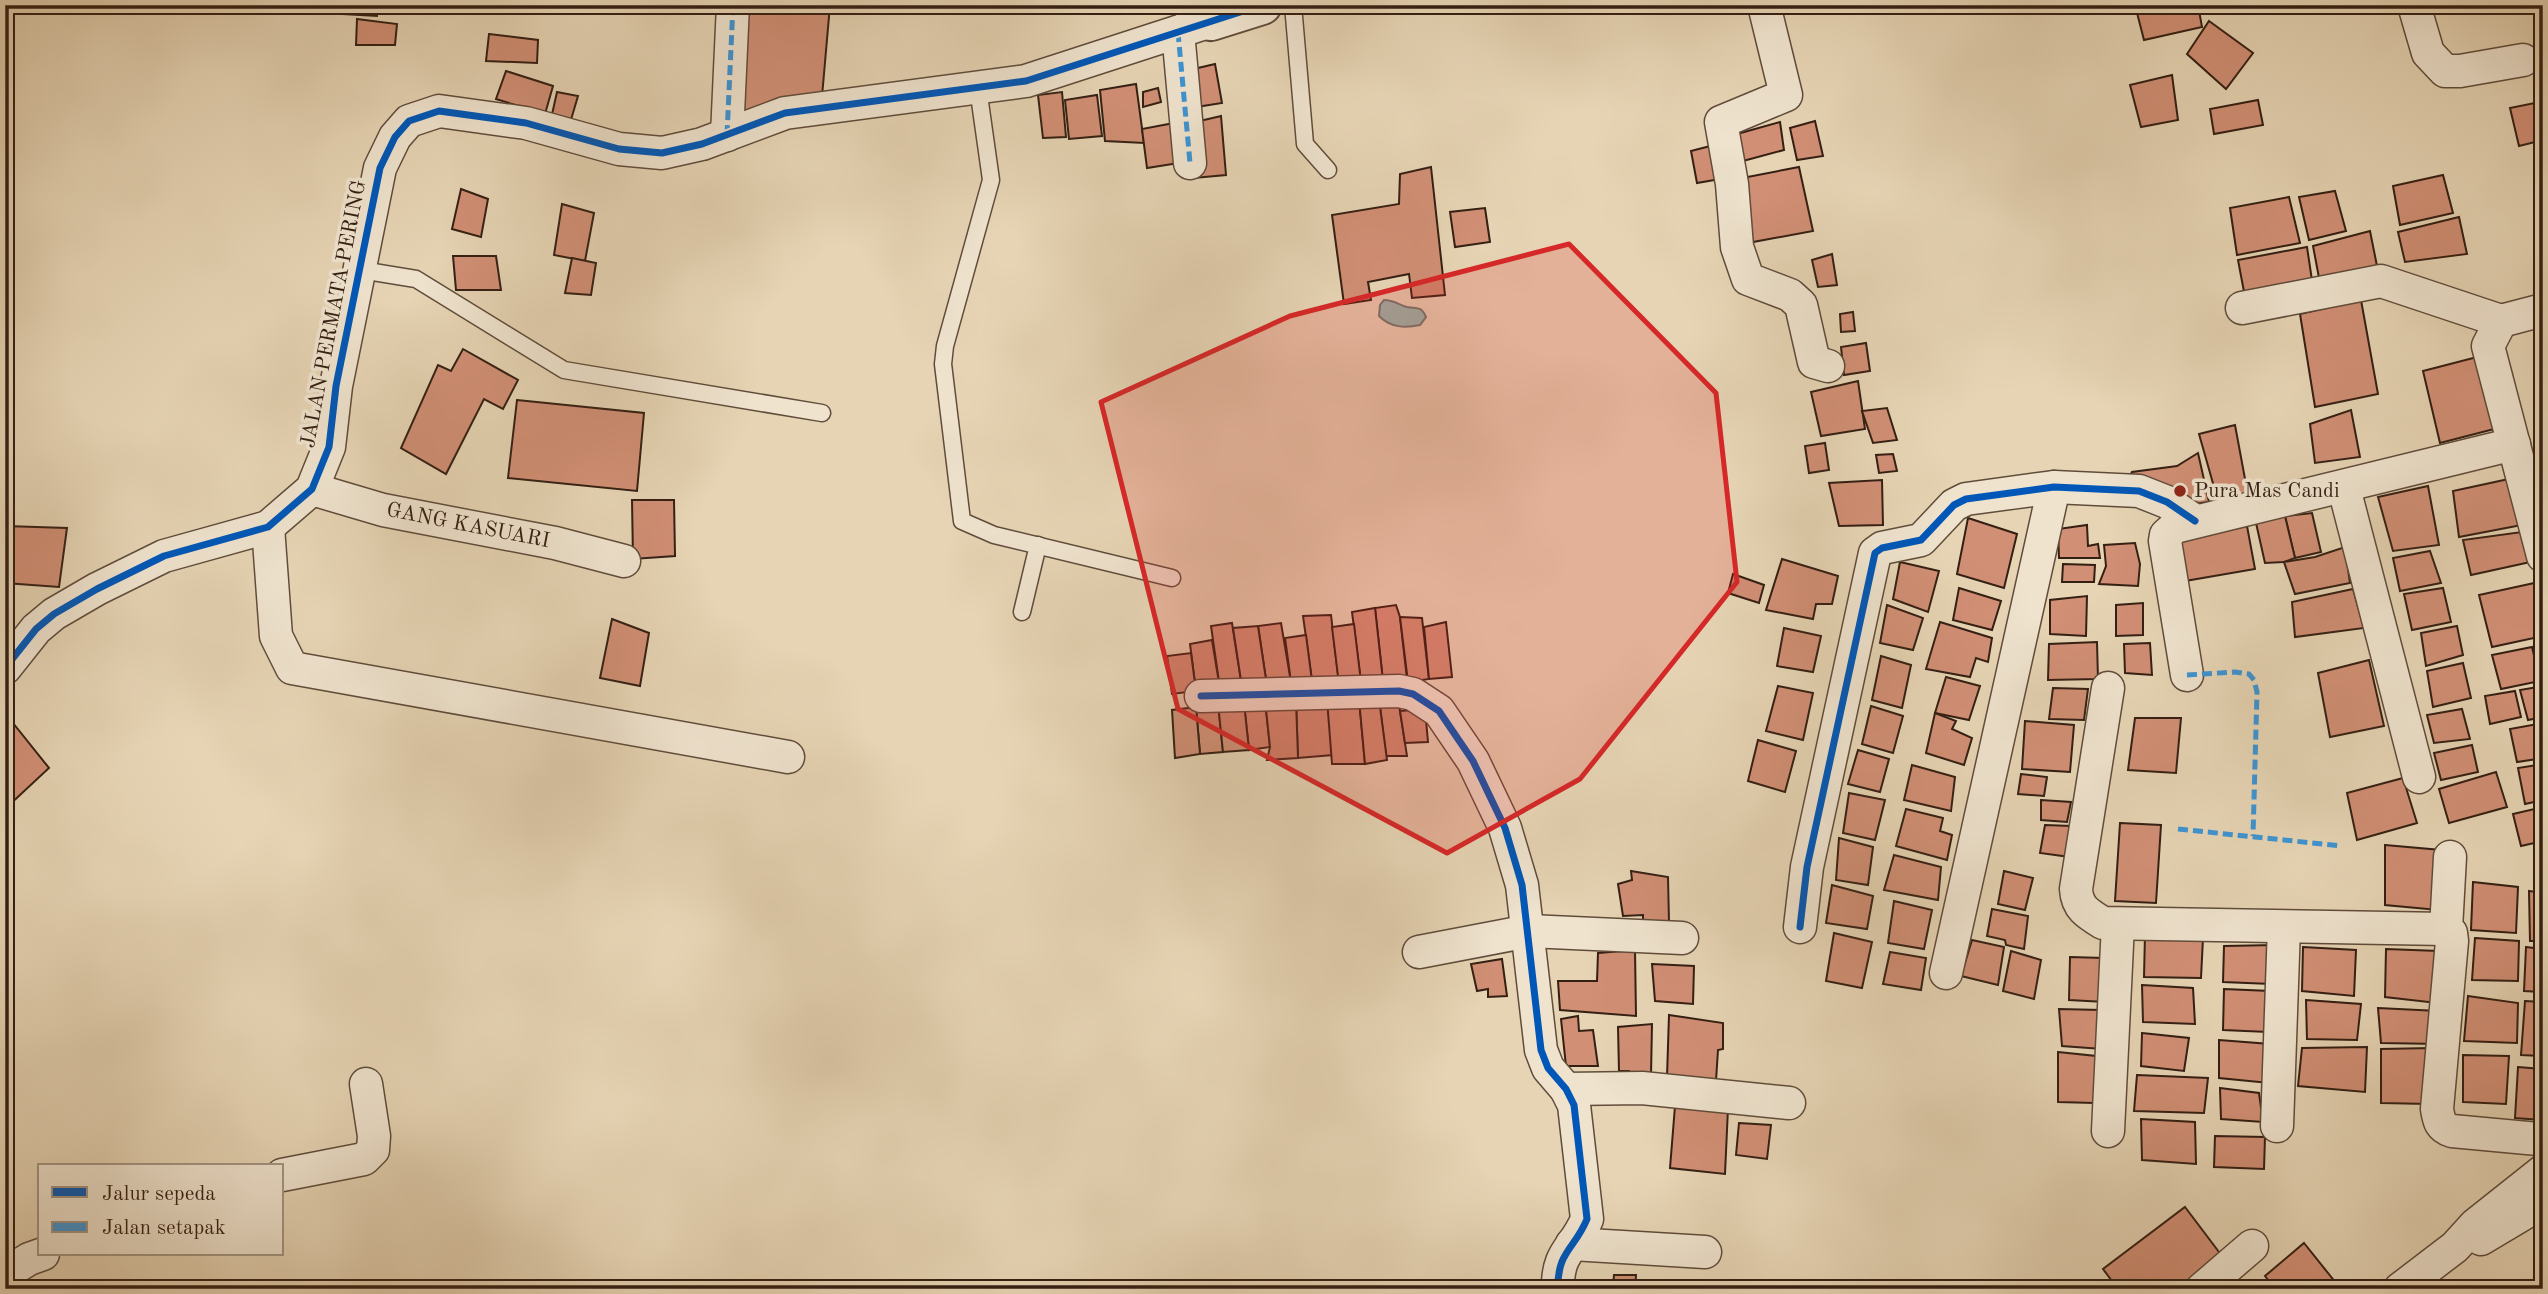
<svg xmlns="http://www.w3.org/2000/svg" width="2548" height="1294" font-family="'Old Standard TT',serif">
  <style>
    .water { fill: #96b8ac; stroke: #6f7b6f; stroke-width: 2 }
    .building { fill: #d18f75; stroke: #341f13; stroke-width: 2 }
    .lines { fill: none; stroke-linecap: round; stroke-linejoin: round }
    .service-casing { stroke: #604c3b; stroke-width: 19 }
    .minor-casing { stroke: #604c3b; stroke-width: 35 }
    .tertiary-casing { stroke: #604c3b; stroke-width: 42 }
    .service { stroke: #efe3ce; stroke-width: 16 }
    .minor { stroke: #efe3ce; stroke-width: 32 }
    .tertiary { stroke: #efe3ce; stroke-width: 38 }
    .quiet { stroke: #3d94d3; stroke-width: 5; stroke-dasharray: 10 5; stroke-linecap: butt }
    .cycleway-casing { stroke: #efe3ce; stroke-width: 11 }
    .cycleway { stroke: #0057b8; stroke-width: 7 }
    .marked { fill: #d62828; fill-opacity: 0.2; stroke: #d62828; stroke-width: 5; stroke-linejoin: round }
    .poi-dot { fill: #8f2418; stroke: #efe3ce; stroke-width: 2.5 }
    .labels { text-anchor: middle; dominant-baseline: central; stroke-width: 7; stroke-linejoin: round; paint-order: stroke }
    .street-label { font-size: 21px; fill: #341f13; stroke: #efe3ce }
    .poi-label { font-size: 21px; fill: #341f13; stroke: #efe3ce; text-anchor: start }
  </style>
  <rect width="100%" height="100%" fill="#e6d4b4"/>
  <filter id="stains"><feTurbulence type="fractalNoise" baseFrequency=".00286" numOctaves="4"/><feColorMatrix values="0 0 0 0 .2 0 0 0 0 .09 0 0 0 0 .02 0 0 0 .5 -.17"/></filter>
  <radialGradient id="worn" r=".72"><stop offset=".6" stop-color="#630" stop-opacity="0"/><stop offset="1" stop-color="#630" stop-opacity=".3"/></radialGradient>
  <path class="water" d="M1384,300C1395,300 1398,305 1407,307C1418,309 1421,306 1426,317L1420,325C1405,328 1391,328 1379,316L1380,305Z"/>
  <g class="building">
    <polygon points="344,5 377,5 377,16 343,14"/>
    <polygon points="748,5 830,5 821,108 740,113"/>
    <polygon points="1772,5 1791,5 1793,11 1774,13"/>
    <polygon points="2135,5 2198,5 2202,27 2144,40"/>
    <polygon points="2213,5 2240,5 2215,11"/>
    <polygon points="357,19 397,24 395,45 356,45"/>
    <polygon points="2209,21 2253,53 2226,89 2187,54"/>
    <polygon points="489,34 538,40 537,63 486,61"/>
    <polygon points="1215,64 1222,103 1190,108 1185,71"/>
    <polygon points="506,71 553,86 545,114 496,99"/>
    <polygon points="2172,75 2178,120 2141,127 2130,85"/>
    <polygon points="2543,83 2543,140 2519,146 2510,108 2540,102 2540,84"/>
    <polygon points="1136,84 1144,143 1105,141 1100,90"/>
    <polygon points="1158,88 1161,102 1143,107 1143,92"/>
    <polygon points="557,92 578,96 570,123 551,119"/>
    <polygon points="1062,92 1066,137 1043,138 1038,95"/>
    <polygon points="1097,95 1102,136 1069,139 1065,100"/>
    <polygon points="2258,100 2263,125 2214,134 2210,109"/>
    <polygon points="1221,116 1226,175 1194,178 1191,123"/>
    <polygon points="1815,121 1823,156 1797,160 1790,128"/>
    <polygon points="1780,122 1784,150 1743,161 1737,134"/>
    <polygon points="1174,123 1179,163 1147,168 1142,129"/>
    <polygon points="1718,144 1726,178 1697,183 1691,151"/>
    <polygon points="1431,167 1445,295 1412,298 1409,274 1368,282 1371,300 1344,304 1332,215 1399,204 1400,174"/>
    <polygon points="1799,167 1813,231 1753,242 1737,179"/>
    <polygon points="2443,175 2453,213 2400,225 2393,186"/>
    <polygon points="461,189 488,199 481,237 452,229"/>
    <polygon points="2335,191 2346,231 2309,240 2299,197"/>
    <polygon points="2289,197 2300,243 2237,255 2230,208"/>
    <polygon points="562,204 594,213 585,261 554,255"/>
    <polygon points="1485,208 1490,242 1455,247 1450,212"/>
    <polygon points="2459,217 2467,254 2405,262 2398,232"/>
    <polygon points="2370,231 2378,271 2320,283 2313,246"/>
    <polygon points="2307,247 2313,287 2245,297 2238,260"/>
    <polygon points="1832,254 1837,285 1818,287 1812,260"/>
    <polygon points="453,256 496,256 501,290 456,290"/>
    <polygon points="572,258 596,263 591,295 565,293"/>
    <polygon points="2361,300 2378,394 2315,407 2300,314"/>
    <polygon points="1853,312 1855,331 1841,332 1840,314"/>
    <polygon points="1866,343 1870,371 1844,375 1841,347"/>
    <polygon points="463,349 518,380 503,409 484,399 446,474 401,448 438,365 451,371"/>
    <polygon points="2481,356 2498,428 2440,443 2423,371"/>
    <polygon points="1858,381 1865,429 1821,436 1811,392"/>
    <polygon points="517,400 644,413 637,491 508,478"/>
    <polygon points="1887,408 1897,440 1873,443 1862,411"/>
    <polygon points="2351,410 2360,457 2315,463 2310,424"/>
    <polygon points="2235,425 2248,495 2218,501 2199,434"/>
    <polygon points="1825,443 1829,470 1809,473 1805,446"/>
    <polygon points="2198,453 2209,502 2185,505 2128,479 2132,472 2177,466"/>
    <polygon points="1893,454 1897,471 1879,473 1876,455"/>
    <polygon points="2518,477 2527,524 2459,537 2453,491"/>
    <polygon points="1882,480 1883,525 1839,526 1829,483"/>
    <polygon points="2428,486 2439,545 2393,551 2378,497"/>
    <polygon points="632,500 674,500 675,556 633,559"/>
    <polygon points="2312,513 2321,552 2295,558 2285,516"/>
    <polygon points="2285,516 2295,558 2284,562 2265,563 2256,523"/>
    <polygon points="1968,518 2017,534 2004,588 1957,574"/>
    <polygon points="2087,525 2088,546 2098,544 2100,558 2059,558 2058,529"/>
    <polygon points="5,526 67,528 59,587 5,583"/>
    <polygon points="2247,526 2255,569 2185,581 2179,541"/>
    <polygon points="2529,531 2535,561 2471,575 2463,540"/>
    <polygon points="2135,543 2140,564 2138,586 2099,584 2106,566 2104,545"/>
    <polygon points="2345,547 2350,583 2295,594 2284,562 2315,557"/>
    <polygon points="2430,551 2441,583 2400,591 2393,558"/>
    <polygon points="1782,559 1838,576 1832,604 1816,604 1813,619 1766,610"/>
    <polygon points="1900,562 1939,571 1928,612 1893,599"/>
    <polygon points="2063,564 2095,565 2094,582 2062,582"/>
    <polygon points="1733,574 1764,585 1759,603 1728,593"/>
    <polygon points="2539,582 2543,600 2543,636 2492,647 2479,595"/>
    <polygon points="1959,588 2001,601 1992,630 1953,620"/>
    <polygon points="2443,588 2451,622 2412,630 2404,594"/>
    <polygon points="2353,589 2364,628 2295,637 2292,602"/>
    <polygon points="2087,596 2086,636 2050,634 2050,600"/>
    <polygon points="2143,603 2143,635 2116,636 2116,605"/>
    <polygon points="1396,605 1400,617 1407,679 1383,681 1375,608"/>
    <polygon points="1887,605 1923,618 1913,650 1880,643"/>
    <polygon points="1375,608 1383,681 1361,682 1352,612"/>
    <polygon points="1331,615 1339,684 1313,688 1303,616"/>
    <polygon points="1400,617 1422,618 1429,679 1408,682"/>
    <polygon points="612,619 649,633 640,686 600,678"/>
    <polygon points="1446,622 1452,677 1429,679 1424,627"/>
    <polygon points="1940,622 1992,638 1988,662 1976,658 1970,677 1926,669"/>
    <polygon points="1232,623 1242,687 1220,689 1211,626"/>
    <polygon points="1281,623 1291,682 1267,686 1258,626"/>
    <polygon points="1354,624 1361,682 1339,684 1332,627"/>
    <polygon points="1258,626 1267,686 1242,687 1233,628"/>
    <polygon points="2457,626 2463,655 2426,666 2421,633"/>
    <polygon points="1784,628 1821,636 1813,672 1777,666"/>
    <polygon points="1306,635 1312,681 1291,682 1285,638"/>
    <polygon points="1212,640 1220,689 1196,691 1190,644"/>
    <polygon points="2097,642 2098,679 2048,680 2049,644"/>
    <polygon points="2150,643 2152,675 2125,673 2124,644"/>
    <polygon points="2532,647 2540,681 2501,689 2492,655"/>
    <polygon points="1191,653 1196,691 1172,694 1167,656"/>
    <polygon points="1881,656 1911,665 1902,708 1872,700"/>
    <polygon points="2369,660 2384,726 2330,737 2318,673"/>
    <polygon points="2463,663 2471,698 2433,707 2427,671"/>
    <polygon points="1946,677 1980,686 1969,720 1935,713"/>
    <polygon points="1778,686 1813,693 1803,740 1766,731"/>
    <polygon points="2543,686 2543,717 2528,720 2520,690"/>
    <polygon points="2053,688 2088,689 2084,720 2049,719"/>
    <polygon points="2515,691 2521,717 2490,724 2485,696"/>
    <polygon points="1398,698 1407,756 1386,756 1379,699"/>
    <polygon points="1327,699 1333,755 1298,758 1296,701"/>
    <polygon points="1327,699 1359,699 1365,764 1332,764"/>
    <polygon points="1359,699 1379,699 1387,760 1365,764"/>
    <polygon points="1265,700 1270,747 1249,750 1244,703"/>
    <polygon points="1265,700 1296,701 1298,758 1267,760 1270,747"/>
    <polygon points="1218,703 1223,752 1200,754 1196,707"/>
    <polygon points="1218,703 1244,703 1249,750 1223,752"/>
    <polygon points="1871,706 1903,716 1893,753 1862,744"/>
    <polygon points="1196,707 1200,754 1175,758 1172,710"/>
    <polygon points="1425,709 1428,742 1405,743 1400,711"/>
    <polygon points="2462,709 2470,739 2434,743 2427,715"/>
    <polygon points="5,713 49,768 5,809"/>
    <polygon points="1935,713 1956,721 1952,729 1972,738 1964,765 1926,753"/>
    <polygon points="2135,718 2181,718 2176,773 2128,770"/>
    <polygon points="2025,721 2074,725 2070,772 2022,769"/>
    <polygon points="2543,723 2543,758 2517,762 2510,729"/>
    <polygon points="1758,740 1796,751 1785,792 1748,781"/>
    <polygon points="2472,745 2478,772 2441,780 2434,753"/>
    <polygon points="1858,750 1889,759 1880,792 1848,784"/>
    <polygon points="2543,764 2543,800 2525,804 2518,768"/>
    <polygon points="1912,765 1955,777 1951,811 1904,800"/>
    <polygon points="2496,772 2507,807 2449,823 2439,789"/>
    <polygon points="2021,774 2047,777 2044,796 2018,794"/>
    <polygon points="2403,778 2417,823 2357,840 2347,793"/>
    <polygon points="1849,793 1885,800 1875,840 1843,833"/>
    <polygon points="2041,800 2071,802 2067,822 2041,820"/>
    <polygon points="2543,807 2543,841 2521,846 2513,814"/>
    <polygon points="1906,809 1943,818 1940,831 1952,835 1947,860 1896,846"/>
    <polygon points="2120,823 2161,825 2156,903 2115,901"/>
    <polygon points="2045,825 2071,826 2070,857 2040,853"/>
    <polygon points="1839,838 1873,847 1868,885 1836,880"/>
    <polygon points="2385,845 2441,850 2438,910 2385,905"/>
    <polygon points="1894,855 1941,867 1938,900 1884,890"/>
    <polygon points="1631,871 1668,877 1669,922 1643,923 1643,915 1623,916 1618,884 1632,880"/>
    <polygon points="2004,871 2033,878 2025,910 1998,904"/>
    <polygon points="2473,882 2518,887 2516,933 2471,930"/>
    <polygon points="1832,885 1873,896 1867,929 1826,923"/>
    <polygon points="2529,891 2543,893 2543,941 2530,941"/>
    <polygon points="1894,901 1932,910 1924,949 1888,943"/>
    <polygon points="1992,909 2028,916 2024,949 2006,945 2005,940 1987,936"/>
    <polygon points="1834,933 1872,942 1862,988 1826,981"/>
    <polygon points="2145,934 2203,938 2201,978 2144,977"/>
    <polygon points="2475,938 2519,941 2518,981 2472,980"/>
    <polygon points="1972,940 2004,947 1998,985 1961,976"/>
    <polygon points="2275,945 2271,984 2223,982 2224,946"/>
    <polygon points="2303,947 2356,950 2354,996 2302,991"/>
    <polygon points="2526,947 2543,949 2543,992 2524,991"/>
    <polygon points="2386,949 2439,951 2437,1003 2385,997"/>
    <polygon points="1635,950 1636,1016 1560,1010 1558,981 1597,981 1598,953"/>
    <polygon points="2011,951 2041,960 2034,999 2003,991"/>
    <polygon points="1890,952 1926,958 1921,990 1883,984"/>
    <polygon points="2070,957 2104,958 2105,1002 2069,1000"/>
    <polygon points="1502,959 1507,996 1488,997 1488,989 1477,991 1471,964"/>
    <polygon points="1652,964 1694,966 1693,1004 1655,1001"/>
    <polygon points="2142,985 2193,988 2195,1024 2143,1022"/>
    <polygon points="2224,989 2270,991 2268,1032 2223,1030"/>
    <polygon points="2468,996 2518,1003 2517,1043 2464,1041"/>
    <polygon points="2306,1000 2361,1004 2357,1040 2307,1039"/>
    <polygon points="2525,1001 2543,1002 2543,1056 2521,1055"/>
    <polygon points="2378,1008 2438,1011 2439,1044 2381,1043"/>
    <polygon points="2059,1009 2101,1010 2102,1049 2062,1046"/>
    <polygon points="1669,1015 1723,1023 1723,1049 1718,1050 1716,1081 1667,1077"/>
    <polygon points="1578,1016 1579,1031 1593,1030 1598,1066 1566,1066 1561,1019"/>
    <polygon points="1652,1024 1651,1075 1630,1075 1629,1071 1619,1071 1618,1027"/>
    <polygon points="2142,1033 2189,1038 2184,1071 2141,1066"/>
    <polygon points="2219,1040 2270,1044 2269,1083 2219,1078"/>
    <polygon points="2367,1047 2365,1092 2298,1086 2302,1048"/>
    <polygon points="2432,1048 2429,1104 2381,1103 2381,1049"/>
    <polygon points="2058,1052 2096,1056 2094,1103 2058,1102"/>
    <polygon points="2463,1055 2509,1056 2506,1104 2463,1102"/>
    <polygon points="2518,1067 2543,1069 2543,1120 2515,1118"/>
    <polygon points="2137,1075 2208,1078 2204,1113 2134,1111"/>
    <polygon points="2220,1088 2259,1093 2263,1122 2221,1119"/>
    <polygon points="1675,1106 1728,1108 1725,1174 1670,1168"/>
    <polygon points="2141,1119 2195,1122 2196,1164 2142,1160"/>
    <polygon points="1739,1123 1771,1125 1767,1159 1736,1155"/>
    <polygon points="2215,1136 2265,1137 2264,1169 2214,1167"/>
    <polygon points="2185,1207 2222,1256 2178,1289 2118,1289 2103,1269"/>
    <polygon points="2304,1243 2336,1283 2329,1289 2275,1289 2265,1276"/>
    <polygon points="1614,1275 1636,1275 1635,1289 1596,1289 1596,1286 1613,1286"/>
    <polygon points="1660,1283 1704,1289 1660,1289"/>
  </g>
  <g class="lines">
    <g class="service-casing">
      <g id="service">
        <polyline points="1293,5 1305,144 1328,170"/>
        <polyline points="978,88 991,180 945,346 943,364 962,521 994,535 1172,578"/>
        <polyline points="361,270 416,279 564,370 822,413"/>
        <polyline points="1022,612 1038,545"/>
      </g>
    </g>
    <g class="minor-casing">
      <g id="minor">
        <polyline points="1764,5 1786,95 1721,122 1732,184 1737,247 1748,279 1790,295 1801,305 1814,362 1828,366"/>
        <polyline points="2414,5 2428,53 2445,71 2460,71 2523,60"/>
        <polyline points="1178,32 1190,163"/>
        <polyline points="727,135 733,5"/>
        <polyline points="2242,308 2381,281 2501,321 2543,310"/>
        <polyline points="2501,321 2488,346 2543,556"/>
        <polyline points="2344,488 2419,777"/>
        <polyline points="312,489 383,510 555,543 624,561"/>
        <polyline points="268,527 276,636 292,668 788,757"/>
        <polyline points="5,668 36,629 54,614 97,589 164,556 268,527 312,489 329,447 336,386 380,168 395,137 409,121 439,111 526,123 619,149 662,153 702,144 785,113 1026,81 1211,21"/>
        <polyline points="2187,675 2165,541 2166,535 2175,527 2514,444"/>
        <path d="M2108,688L2076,889C2077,908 2088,914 2103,923L2446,929"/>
        <path d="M1201,696L1399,691L1413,694L1439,711L1473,761L1505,828L1522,885L1541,1050L1548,1068L1566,1089L1574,1105L1587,1219C1575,1249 1557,1251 1558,1289"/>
        <path d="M2450,857L2446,929L2451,933L2452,941L2437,1109C2439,1121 2440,1127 2452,1131L2538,1139L2543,1142"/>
        <polyline points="1800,927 1807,867 1875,553 1882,548 1921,540 1954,505 1966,499 2054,487 2139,491 2167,502 2195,521"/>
        <polyline points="1419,952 1529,931 1682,938"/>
        <polyline points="1946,973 2054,487"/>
        <polyline points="1566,1089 1642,1088 1789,1103"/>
        <polyline points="2277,1126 2284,927"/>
        <polyline points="2108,1131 2118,924"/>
        <polyline points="282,1175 364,1159 373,1150 374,1136 366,1084"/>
        <polyline points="2481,1239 2543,1202"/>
        <polyline points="1572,1244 1705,1252"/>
        <polyline points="5,1274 29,1259 43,1254"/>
        <polyline points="2202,1289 2252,1246"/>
        <polyline points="2400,1289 2455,1247 2475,1225 2543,1171"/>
      </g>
    </g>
    <g class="tertiary-casing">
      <polyline id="tertiary" points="1192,5 1211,21 1262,5"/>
    </g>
    <use href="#service" class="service"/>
    <use href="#minor" class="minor"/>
    <use href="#tertiary" class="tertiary"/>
    <g class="quiet">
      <polyline points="1178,32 1190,163"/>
      <polyline points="727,135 733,5"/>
      <polyline points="2187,675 2235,672 2249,674 2254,680 2257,692 2253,836"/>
      <polyline points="2178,829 2342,846"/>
    </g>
    <g class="cycleway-casing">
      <g id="cycleway">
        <polyline points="5,668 36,629 54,614 97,589 164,556 268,527 312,489 329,447 336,386 380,168 395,137 409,121 439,111 526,123 619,149 662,153 702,144 785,113 1026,81 1262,5"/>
        <path d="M1201,696L1399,691L1413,694L1439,711L1473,761L1505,828L1522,885L1541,1050L1548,1068L1566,1089L1574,1105L1587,1219C1575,1249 1557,1251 1558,1289"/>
        <polyline points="1800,927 1807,867 1875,553 1882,548 1921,540 1954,505 1966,499 2054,487 2139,491 2167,502 2195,521"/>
      </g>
    </g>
    <use href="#cycleway" class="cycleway"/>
  </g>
  <path class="marked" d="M1569,244L1716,393L1737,582L1580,779L1447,853L1178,709L1101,402L1290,316Z"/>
  <circle class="poi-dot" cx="2180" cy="491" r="7"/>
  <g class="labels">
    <g class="street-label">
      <text transform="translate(334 314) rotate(-79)">JALAN PERMATA PERING</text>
      <text transform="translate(468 526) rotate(11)">GANG KASUARI</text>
    </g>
    <g class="poi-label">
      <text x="2194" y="491">Pura Mas Candi</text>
    </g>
  </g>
  <rect width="2548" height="1294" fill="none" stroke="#e6d4b4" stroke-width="28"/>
  <rect x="7" y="7" width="2534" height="1280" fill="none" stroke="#341f13" stroke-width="3.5"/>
  <rect x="14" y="14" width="2520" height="1266" fill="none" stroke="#341f13" stroke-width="2"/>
  <rect x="38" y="1164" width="245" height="91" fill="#efe3ce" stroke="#a49583" stroke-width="2"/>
  <rect x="52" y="1187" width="35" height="10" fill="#0057b8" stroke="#a49583" stroke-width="2"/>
  <text x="102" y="1200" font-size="21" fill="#341f13">Jalur sepeda</text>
  <rect x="52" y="1222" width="35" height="10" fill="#3d94d3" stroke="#a49583" stroke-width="2"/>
  <text x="102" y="1234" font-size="21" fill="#341f13">Jalan setapak</text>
  <rect width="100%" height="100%" filter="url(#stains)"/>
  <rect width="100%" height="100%" fill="url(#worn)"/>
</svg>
